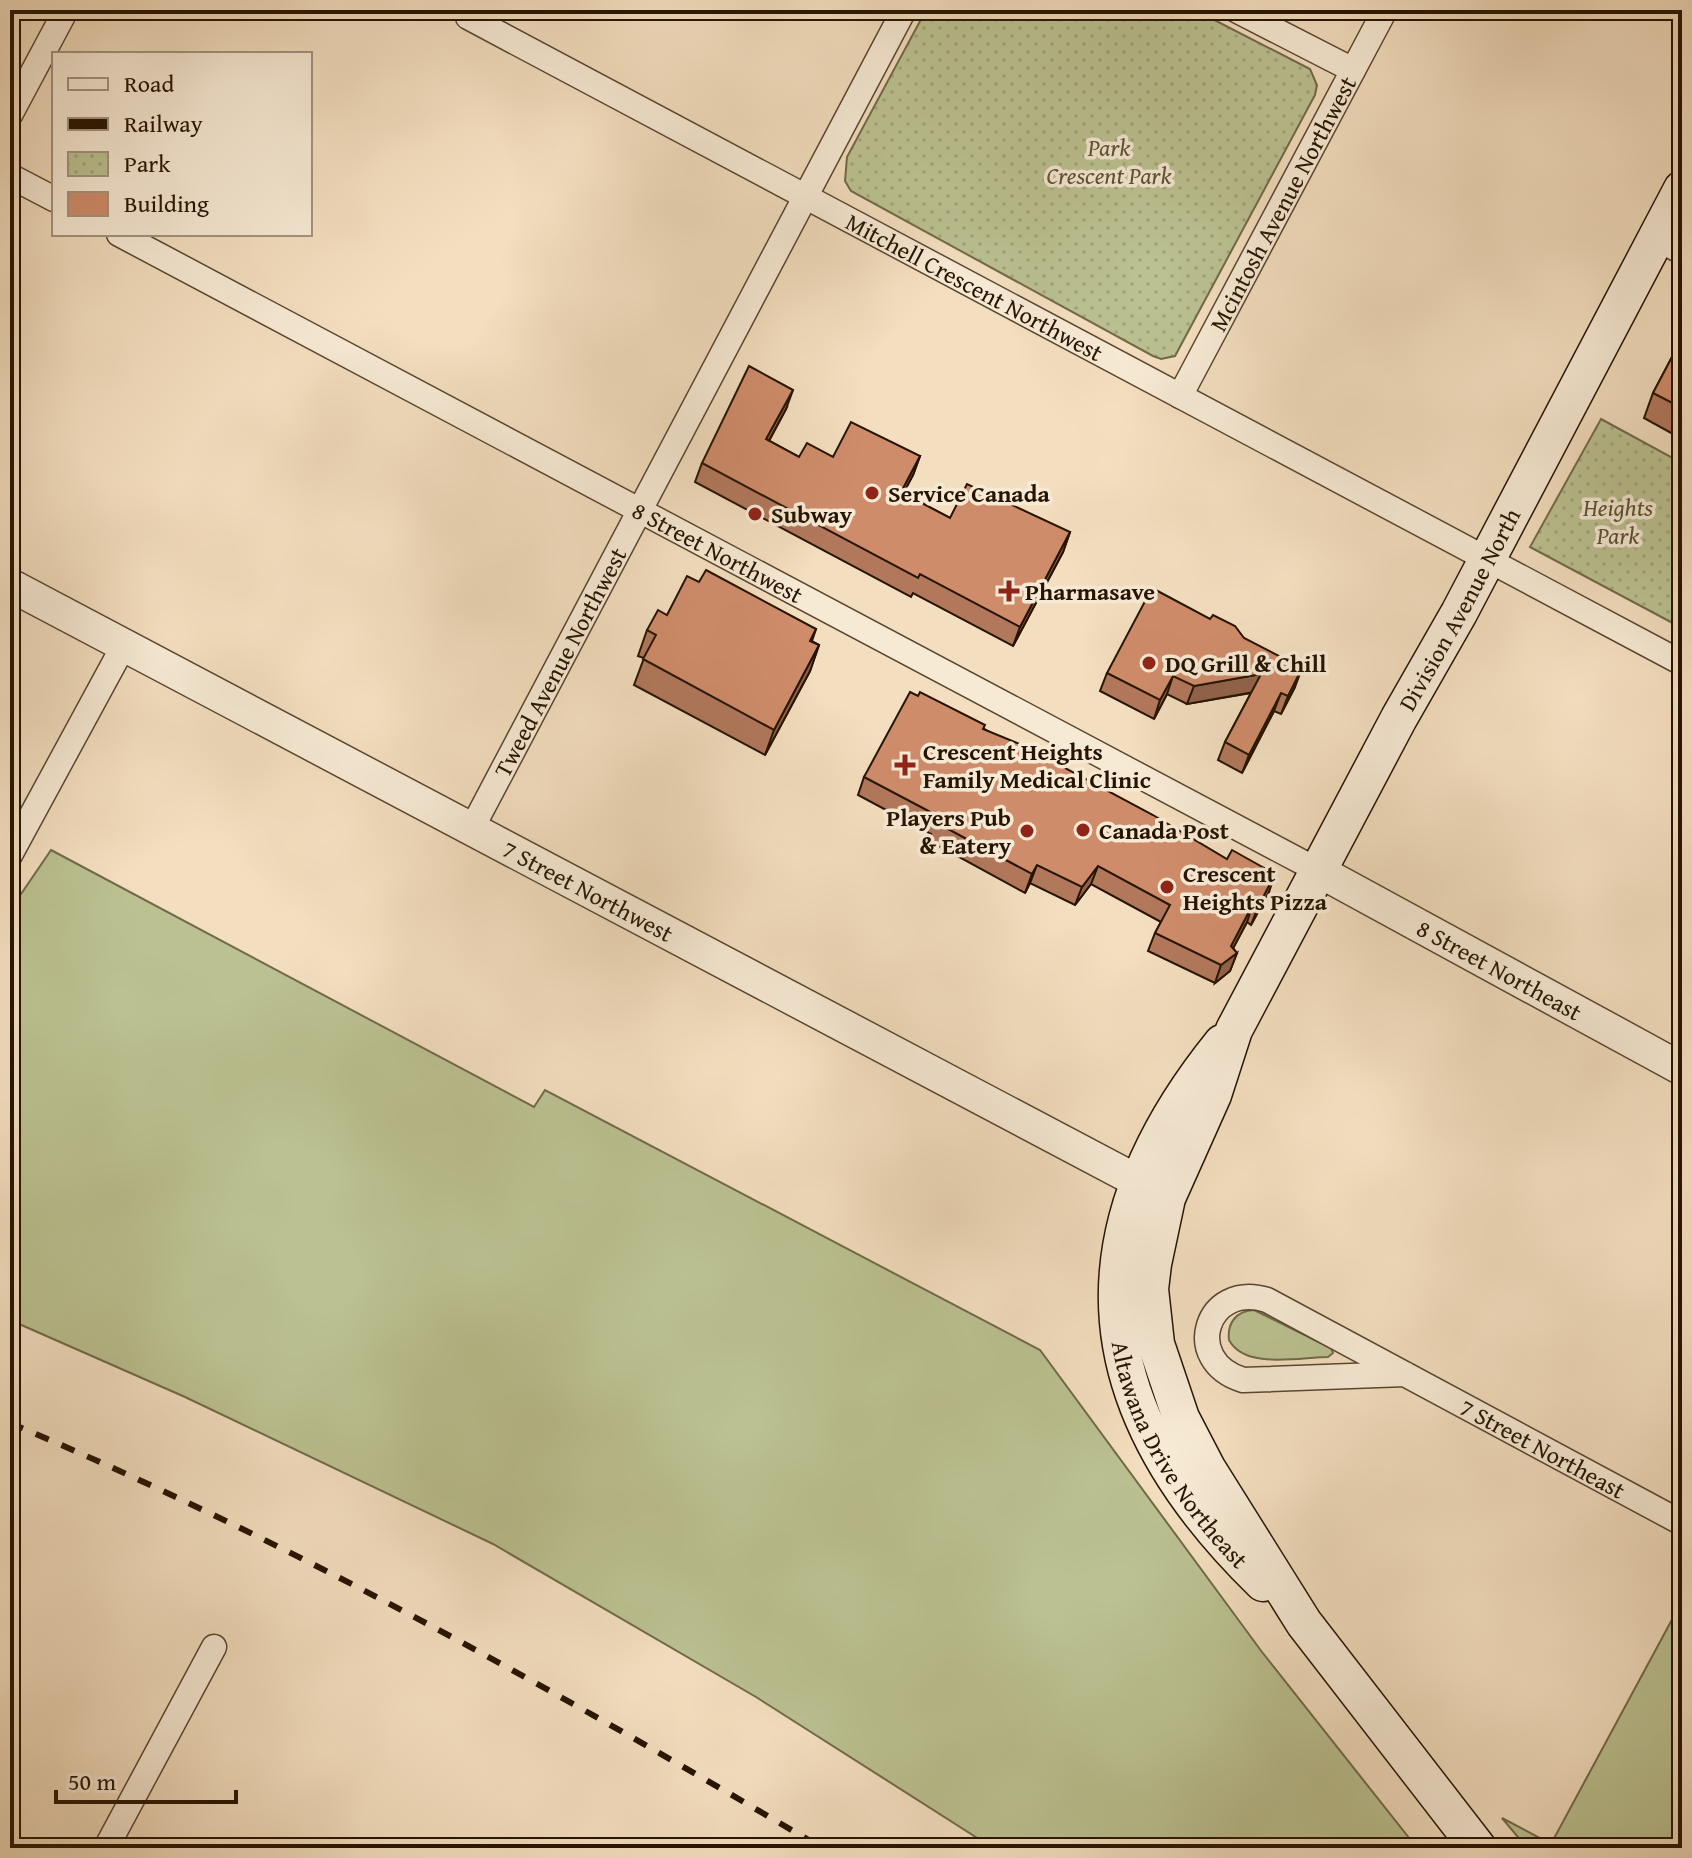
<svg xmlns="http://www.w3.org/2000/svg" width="1692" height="1858" font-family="'Gentium Book Plus',serif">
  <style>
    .green { fill: #bbc191; stroke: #706a49; stroke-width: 2 }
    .park { fill: url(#park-dots); stroke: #706a49; stroke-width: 2 }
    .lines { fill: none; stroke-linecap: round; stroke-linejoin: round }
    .minor-casing { stroke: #594630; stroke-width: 27 }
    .tertiary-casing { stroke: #594630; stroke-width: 35 }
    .secondary-casing { stroke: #261401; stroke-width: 39 }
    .minor { stroke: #f7ead5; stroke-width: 24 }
    .tertiary { stroke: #f7ead5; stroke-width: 32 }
    .secondary { stroke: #f7ead5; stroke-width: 36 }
    .rail { stroke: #261401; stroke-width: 6; stroke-dasharray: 14 14; stroke-linecap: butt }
    .wall { fill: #b2785c; stroke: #261401; stroke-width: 2 }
    .shaded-wall { fill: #91624b; stroke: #261401; stroke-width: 2 }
    .building { fill: #cf8c6b; stroke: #261401; stroke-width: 2 }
    .poi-dot { fill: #8f2418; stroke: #f7ead5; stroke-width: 3 }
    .labels { text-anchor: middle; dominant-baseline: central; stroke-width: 7; stroke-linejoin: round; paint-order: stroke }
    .park-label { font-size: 24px; font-style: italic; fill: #5a5133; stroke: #f7ead5 }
    .street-label { font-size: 24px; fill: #261401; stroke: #f7ead5 }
    .poi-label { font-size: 24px; font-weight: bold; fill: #261401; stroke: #f7ead5; text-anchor: start }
  </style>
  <defs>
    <pattern id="park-dots" width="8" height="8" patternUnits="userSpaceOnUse" patternTransform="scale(2)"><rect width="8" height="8" fill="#bbc191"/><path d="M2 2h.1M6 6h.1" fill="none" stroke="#a1a57b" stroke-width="1.8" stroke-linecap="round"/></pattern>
  </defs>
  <rect width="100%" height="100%" fill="#f3debf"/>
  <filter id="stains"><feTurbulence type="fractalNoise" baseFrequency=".0025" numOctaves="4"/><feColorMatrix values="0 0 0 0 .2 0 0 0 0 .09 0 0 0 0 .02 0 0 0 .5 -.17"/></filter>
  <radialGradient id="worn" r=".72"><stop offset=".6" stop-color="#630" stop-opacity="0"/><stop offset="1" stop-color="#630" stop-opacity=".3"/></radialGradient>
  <g class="green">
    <polygon points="51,850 534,1107 545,1090 1040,1350 1262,1652 1417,1848 993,1848 756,1697 493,1544 185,1397 10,1320 10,902 21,894"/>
    <path d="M1254,1310L1331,1348L1333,1353L1328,1357C1300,1357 1245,1370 1229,1340C1227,1323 1236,1311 1254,1310Z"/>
    <polygon points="1682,1601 1682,1848 1527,1848 1502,1818 1551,1844"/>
  </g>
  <g class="park">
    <polygon points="926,10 1195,10 1310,69 1317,85 1315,95 1175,356 1161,359 1153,356 851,191 845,181 847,157"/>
    <polygon points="1601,419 1682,463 1682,628 1530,547"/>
  </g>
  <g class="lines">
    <g class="minor-casing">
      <g id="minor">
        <path id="s1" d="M472,10L468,17L1682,663"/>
        <polyline points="1236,10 1353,70"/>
        <polyline points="10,115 66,10"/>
        <polyline points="10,176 54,199"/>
        <path id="s2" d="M119,234L1317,870"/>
        <polyline points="1656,238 1682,252"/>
        <path id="s3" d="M1180,396L1385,10"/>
        <path id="s4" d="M471,830L904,10"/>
        <polyline points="10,855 124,645"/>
        <path id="s5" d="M1405,1374L1243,1380C1181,1361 1206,1281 1267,1300L1682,1523"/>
        <polyline points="106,1848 214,1647"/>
      </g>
    </g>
    <g class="tertiary-casing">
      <g id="tertiary">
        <path id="s6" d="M10,585L1160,1193"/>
        <path id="s7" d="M1317,870L1682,1069"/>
      </g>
    </g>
    <g class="secondary-casing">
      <g id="secondary">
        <path id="s8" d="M1222,1043C1065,1237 1088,1413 1263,1583"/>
        <path id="s9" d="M1478,1848L1304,1623L1207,1468L1181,1418L1156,1344L1150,1289L1153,1264L1167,1198L1213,1095L1234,1030L1399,718L1459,613L1682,189"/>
      </g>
    </g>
    <use href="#minor" class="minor"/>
    <use href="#tertiary" class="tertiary"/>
    <use href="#secondary" class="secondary"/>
    <path class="rail" d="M10,1423C293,1542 558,1692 822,1848"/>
  </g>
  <g class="wall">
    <polygon points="1682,338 1682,439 1644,418 1653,393"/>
    <polygon points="786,409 769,441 799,457 920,456 913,475 903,493 950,518 1070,532 1063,552 1013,646 913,593 911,597 695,482 702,463"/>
    <polygon points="699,582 816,629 812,641 819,645 810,671 765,755 634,685 644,658 638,656 647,630 667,615"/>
    <polygon points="1210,619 1244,638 1295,687 1281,714 1274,711 1242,773 1218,760 1225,742 1251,693 1187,704 1167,694 1154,719 1100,691 1107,673"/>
    <polygon points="918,696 984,729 1269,892 1251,925 1247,922 1233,948 1237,953 1230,971 1215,983 1148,951 1155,933 1161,922 1091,884 1075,905 1030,883 1025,893 928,840 931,834 858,795 864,777"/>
  </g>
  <g class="shaded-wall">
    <polygon points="793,390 786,409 759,459 766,439"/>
    <polygon points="920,456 913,475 894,511 901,492"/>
    <polygon points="1070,532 1063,552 1013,646 1020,627"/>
    <polygon points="819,645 810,671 765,755 774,730"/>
    <polygon points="1302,668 1295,687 1281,714 1288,696"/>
    <polygon points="1261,674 1254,692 1187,704 1194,686"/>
    <polygon points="1173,676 1167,694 1154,719 1160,700"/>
    <polygon points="1281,693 1274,711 1242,773 1249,755"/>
    <polygon points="1037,865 1030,883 1025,893 1032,874"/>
    <polygon points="1098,866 1091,884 1075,905 1082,887"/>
    <polygon points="1275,874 1269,892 1251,925 1258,907"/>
    <polygon points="1253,904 1247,922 1227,960 1237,953 1230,971 1215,983 1221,965"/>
  </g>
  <g class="building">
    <polygon points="1682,338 1682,408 1653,393"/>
    <polygon points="749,366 793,390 766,439 799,457 807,443 833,457 851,422 920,456 901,492 950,518 967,484 1070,532 1020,627 920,574 918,578 702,463"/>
    <polygon points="706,570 816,629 810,641 819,645 774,730 643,659 656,635 647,630 658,610 667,615 687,576 699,582"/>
    <polygon points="1152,588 1210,619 1213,615 1235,626 1244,638 1302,668 1288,696 1281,693 1249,755 1225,742 1261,674 1194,686 1173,676 1160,700 1107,673"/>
    <polygon points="910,692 918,696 920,692 985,725 983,729 1022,745 1153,815 1227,859 1232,850 1275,874 1258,907 1253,904 1231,946 1237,953 1221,965 1155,933 1170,905 1098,866 1082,887 1037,865 1032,874 935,822 938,816 864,777"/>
  </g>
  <g class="poi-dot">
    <circle cx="872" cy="493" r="8"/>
    <circle cx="755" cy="514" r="8"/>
    <path d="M1005 579h8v8h8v8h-8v8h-8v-8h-8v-8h8z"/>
    <circle cx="1149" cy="663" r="8"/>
    <path d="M901 753h8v8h8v8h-8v8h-8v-8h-8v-8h8z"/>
    <circle cx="1083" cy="830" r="8"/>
    <circle cx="1027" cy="831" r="8"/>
    <circle cx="1167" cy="887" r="8"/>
  </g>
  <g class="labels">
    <g class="park-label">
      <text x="1109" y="147">Park<tspan x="1109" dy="28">Crescent Park</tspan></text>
      <text x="1618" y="507">Heights<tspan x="1618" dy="28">Park</tspan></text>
    </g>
    <g class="street-label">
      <text stroke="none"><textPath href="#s3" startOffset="218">Mcintosh Avenue Northwest</textPath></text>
      <text stroke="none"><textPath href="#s1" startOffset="582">Mitchell Crescent Northwest</textPath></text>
      <text stroke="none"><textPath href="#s2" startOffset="678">8 Street Northwest</textPath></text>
      <text stroke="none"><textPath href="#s9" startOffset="1408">Division Avenue North</textPath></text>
      <text stroke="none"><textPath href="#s4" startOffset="190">Tweed Avenue Northwest</textPath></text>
      <text stroke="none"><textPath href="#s6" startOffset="654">7 Street Northwest</textPath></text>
      <text stroke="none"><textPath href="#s7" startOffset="208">8 Street Northeast</textPath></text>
      <text stroke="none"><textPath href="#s5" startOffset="618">7 Street Northeast</textPath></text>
      <text stroke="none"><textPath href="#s8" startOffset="454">Altawana Drive Northeast</textPath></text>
    </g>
    <g class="poi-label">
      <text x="888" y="493">Service Canada</text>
      <text x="771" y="514">Subway</text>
      <text x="1025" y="591">Pharmasave</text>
      <text x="1165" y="663">DQ Grill &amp; Chill</text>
      <text x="923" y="751">Crescent Heights<tspan x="923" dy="28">Family Medical Clinic</tspan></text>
      <text x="1011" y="817" text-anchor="end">Players Pub<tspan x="1011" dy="28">&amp; Eatery</tspan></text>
      <text x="1099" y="830">Canada Post</text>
      <text x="1183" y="873">Crescent<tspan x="1183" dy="28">Heights Pizza</tspan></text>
    </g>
  </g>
  <rect width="1692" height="1858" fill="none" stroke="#f3debf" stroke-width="40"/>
  <rect x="12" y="12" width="1668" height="1834" fill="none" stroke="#261401" stroke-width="4"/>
  <rect x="20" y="20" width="1652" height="1818" fill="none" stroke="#261401" stroke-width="2"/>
  <rect x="52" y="52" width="260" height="184" fill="#f7ead5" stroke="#a39480" stroke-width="2"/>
  <rect x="68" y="78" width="40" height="12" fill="#f7ead5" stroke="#a39480" stroke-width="2"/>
  <text x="124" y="92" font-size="24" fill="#261401">Road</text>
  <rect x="68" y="118" width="40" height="12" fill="#261401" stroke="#a39480" stroke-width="2"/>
  <text x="124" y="132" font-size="24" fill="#261401">Railway</text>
  <rect x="68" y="152" width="40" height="24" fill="url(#park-dots)" stroke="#a39480" stroke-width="2"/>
  <text x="124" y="172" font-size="24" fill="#261401">Park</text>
  <rect x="68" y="192" width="40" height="24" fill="#cf8c6b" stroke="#a39480" stroke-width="2"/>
  <text x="124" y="212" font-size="24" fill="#261401">Building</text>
  <path d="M56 1790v12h180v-12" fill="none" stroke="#261401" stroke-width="4"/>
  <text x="68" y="1790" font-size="24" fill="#261401" stroke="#f7ead5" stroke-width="6" paint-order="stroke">50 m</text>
  <rect width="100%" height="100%" filter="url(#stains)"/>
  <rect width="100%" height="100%" fill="url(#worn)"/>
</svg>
